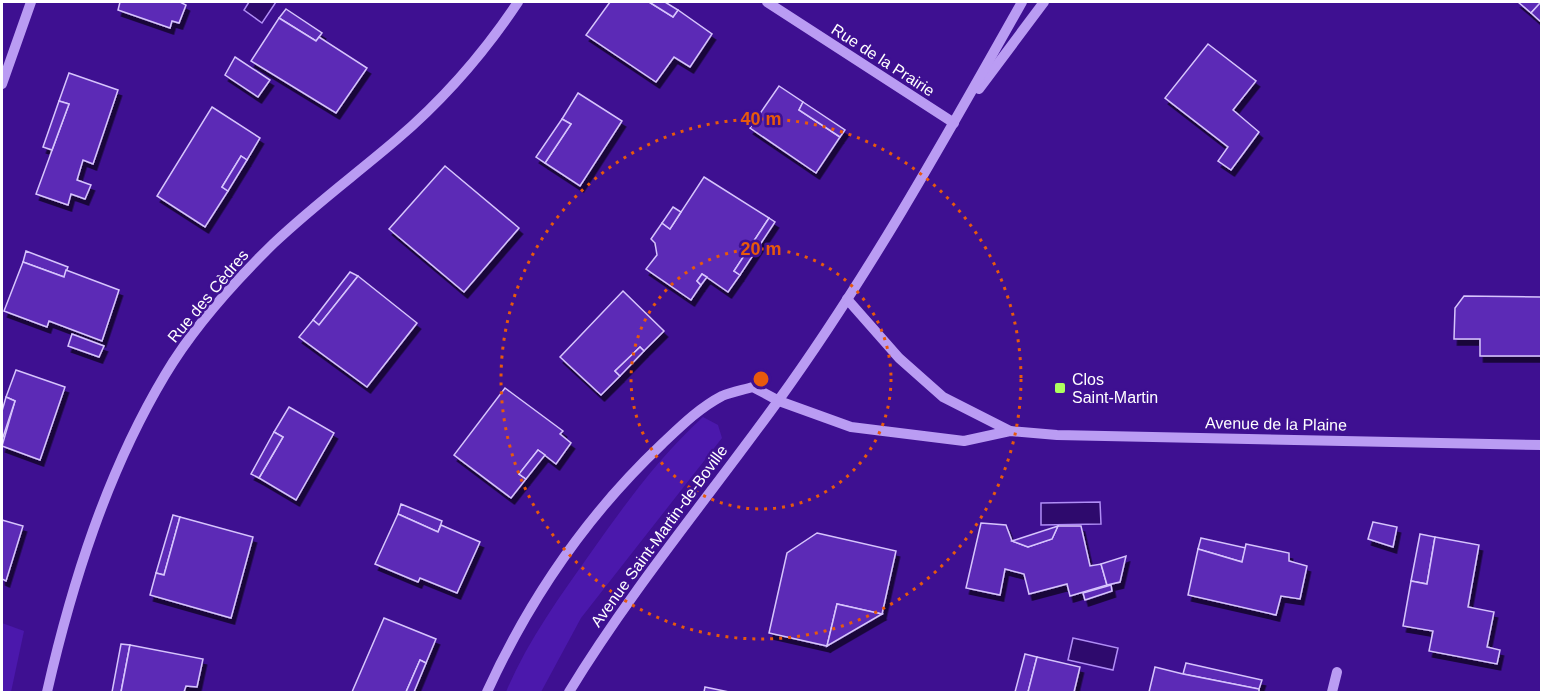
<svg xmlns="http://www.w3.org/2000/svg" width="1543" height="694" font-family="Helvetica,sans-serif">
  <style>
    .green { fill: #4b18ac }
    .water { fill: #2e0a6d; stroke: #b08df6; stroke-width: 1.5 }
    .building { fill: #5b2cb6; stroke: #d7c4fd; stroke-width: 1.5; filter: url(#shadow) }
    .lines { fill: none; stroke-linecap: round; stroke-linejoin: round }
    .minor { stroke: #ba9cf3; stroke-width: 10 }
    .ring { fill: none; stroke: #e8590c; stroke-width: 3; stroke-dasharray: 3 6 }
    .poi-dot { fill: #aeff5e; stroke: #3e1091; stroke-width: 2 }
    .labels { text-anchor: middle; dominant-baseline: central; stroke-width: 5; stroke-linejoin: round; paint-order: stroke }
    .street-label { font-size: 16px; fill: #fff; stroke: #3e1091 }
    .poi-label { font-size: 16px; fill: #fff; stroke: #3e1091; text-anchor: start }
    .centre { fill: #e8590c; stroke: #3e1091; stroke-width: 3 }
    .ring-label { font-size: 18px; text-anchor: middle; font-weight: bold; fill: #e8590c; stroke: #3e1091; stroke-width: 5; stroke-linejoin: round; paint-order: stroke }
  </style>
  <defs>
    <filter id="shadow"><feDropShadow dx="3.5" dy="6" stdDeviation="0" flood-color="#0009"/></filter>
  </defs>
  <rect width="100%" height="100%" fill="#3e1091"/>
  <g class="green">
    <path d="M703,417L718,425L722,438L581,618L541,692H506C527,642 560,596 592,551C626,503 659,457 703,417Z"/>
    <polygon points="2,623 24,631 11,692 2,692"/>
  </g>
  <g class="water">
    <polygon points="249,2 276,2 262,23 244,10"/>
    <polygon points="1100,502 1101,524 1041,525 1041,503"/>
    <polygon points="1073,638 1118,648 1113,670 1068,660"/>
  </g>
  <g class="building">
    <polygon points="120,2 180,2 186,5 179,23 172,21 170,28 118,10"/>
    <polygon points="610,2 649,2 673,17 678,10 712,34 690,67 674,57 656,82 586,35"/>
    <polygon points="649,2 665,2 678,10 673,17"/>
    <polygon points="1518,2 1541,2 1531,13"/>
    <polygon points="1541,2 1542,21 1541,22 1531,13"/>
    <polygon points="286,9 322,33 316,41 279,18"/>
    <polygon points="279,18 316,41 319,37 367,68 336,113 251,61"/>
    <polygon points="1208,44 1256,81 1233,110 1259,132 1231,170 1218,161 1228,147 1165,98"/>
    <polygon points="235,57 270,80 258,97 225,75"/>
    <polygon points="69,73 118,90 93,164 83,160 77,180 91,185 85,199 71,194 68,205 36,194 69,104 59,101"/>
    <polygon points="779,86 803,102 799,110 840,137 816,173 750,128"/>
    <polygon points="578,93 622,121 580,186 545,163 571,124 562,119"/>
    <polygon points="59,101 69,104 52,150 43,147"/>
    <polygon points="803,102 845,130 840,137 799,110"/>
    <polygon points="212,107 260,138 247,160 241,156 222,187 228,191 205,227 157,196"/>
    <polygon points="562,119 571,124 545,163 536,157"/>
    <polygon points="241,156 247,160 228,191 222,187"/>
    <polygon points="445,166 519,228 464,292 389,229"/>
    <polygon points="704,177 769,218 734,271 740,275 728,292 702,274 697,281 701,285 691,300 646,269 657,255 655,243 651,239 662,223 670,229"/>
    <polygon points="673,207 681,212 670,229 662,223"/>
    <polygon points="769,218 775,222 740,275 734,271"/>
    <polygon points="26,251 68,267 64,277 23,262"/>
    <polygon points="23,262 64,277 66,270 119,290 102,341 49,321 47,327 4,311"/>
    <polygon points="350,272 358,276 319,325 313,320"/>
    <polygon points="702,274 707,277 701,285 697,281"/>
    <polygon points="358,276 417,323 367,387 299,337 313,320 319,325"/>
    <polygon points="623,291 664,331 644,351 640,347 615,371 620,376 601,395 560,357"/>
    <polygon points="1464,296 1542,297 1542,356 1480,356 1480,339 1454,339 1455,308"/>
    <polygon points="72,334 104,346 99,357 68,346"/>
    <polygon points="640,347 644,351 620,376 615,371"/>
    <polygon points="16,370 65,387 40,460 2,446 15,401 6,397"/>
    <polygon points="505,388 563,431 560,434 571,443 556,464 538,450 519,474 526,479 511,498 454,455"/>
    <polygon points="6,397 15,401 2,440 2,411"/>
    <polygon points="289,407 334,433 296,500 259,478 283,437 274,432"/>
    <polygon points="274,432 283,437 259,478 251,474"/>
    <polygon points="538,450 545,455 526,479 519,474"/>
    <polygon points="401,504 442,521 438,532 398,514"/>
    <polygon points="398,514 438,532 441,525 480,542 457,593 420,578 418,582 375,564"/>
    <polygon points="173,515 180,517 164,575 156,573"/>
    <polygon points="180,517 253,537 231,618 150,595 156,573 164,575"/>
    <polygon points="2,520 23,526 6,581 2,579"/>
    <polygon points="1373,522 1397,527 1393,547 1368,539"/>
    <polygon points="981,523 1006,525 1012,541 1028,547 1052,539 1058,526 1081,526 1090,566 1101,564 1107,585 1070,596 1067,584 1029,594 1024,574 1005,569 1000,595 966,588"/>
    <polygon points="1058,526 1052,539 1028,547 1012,541"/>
    <polygon points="817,533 896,551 882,614 837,604 827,646 769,633 787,553"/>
    <polygon points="1420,534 1435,537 1427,584 1411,581"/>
    <polygon points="1435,537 1479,545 1468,607 1494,612 1487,647 1500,650 1497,664 1429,651 1433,631 1403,626 1411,581 1427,584"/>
    <polygon points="1201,538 1246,548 1242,562 1198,549"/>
    <polygon points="1246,544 1289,553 1289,561 1307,566 1300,599 1281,596 1276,615 1188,595 1198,549 1242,562"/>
    <polygon points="1126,556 1120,582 1107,585 1101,564"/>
    <polygon points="1111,585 1112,591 1085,600 1083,593"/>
    <polygon points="837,604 882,614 827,646"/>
    <polygon points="384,618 436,639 426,663 420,660 406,692 352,692"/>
    <polygon points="121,644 130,645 121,692 112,692"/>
    <polygon points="130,645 203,659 197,687 186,686 184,692 121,692"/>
    <polygon points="1025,654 1037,657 1028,692 1015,692"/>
    <polygon points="1037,657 1080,667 1074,692 1028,692"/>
    <polygon points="420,660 426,663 414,692 406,692"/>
    <polygon points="1186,663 1262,680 1259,689 1183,674"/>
    <polygon points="1155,667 1183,674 1259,689 1259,692 1149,692"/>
    <polygon points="705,687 729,692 704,692"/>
  </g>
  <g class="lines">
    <g class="minor">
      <polyline points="767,2 954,123"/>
      <polyline points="2,84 31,2"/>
      <polyline points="979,89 1044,2"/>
      <polyline points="847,299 899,358 943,397 1010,431"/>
      <path d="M47,692C72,583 107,472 165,375C194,326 234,282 274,243C313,206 355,175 396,140C443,100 484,53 518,2"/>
      <path d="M487,692C529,600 588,514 662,444C680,427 699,408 722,396C731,392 743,390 753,387L779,401L851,427L964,441L1010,431L1057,435L1542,445"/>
      <path d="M569,692C631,590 708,498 778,401C869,275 946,137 1022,2"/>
      <polyline points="1332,692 1337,672"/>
    </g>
  </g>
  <g class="ring">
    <circle cx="761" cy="379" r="130"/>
    <circle cx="761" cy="379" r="260"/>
  </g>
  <rect class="poi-dot" x="1054" y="382" width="12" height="12" rx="3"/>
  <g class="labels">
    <g class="street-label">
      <text transform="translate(883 60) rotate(33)">Rue de la Prairie</text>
      <text transform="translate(208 296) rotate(-50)">Rue des Cèdres</text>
      <text transform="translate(1276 424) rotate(1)">Avenue de la Plaine</text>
      <text transform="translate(659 536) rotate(-54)">Avenue Saint-Martin-de-Boville</text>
    </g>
    <g class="poi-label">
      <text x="1072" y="379">Clos<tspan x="1072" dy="18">Saint-Martin</tspan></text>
    </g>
  </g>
  <circle cx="761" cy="379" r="9" class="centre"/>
  <g class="ring-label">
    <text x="761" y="125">40 m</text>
    <text x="761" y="255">20 m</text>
  </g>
  <rect width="1543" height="694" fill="none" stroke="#ffffff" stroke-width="6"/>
</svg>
